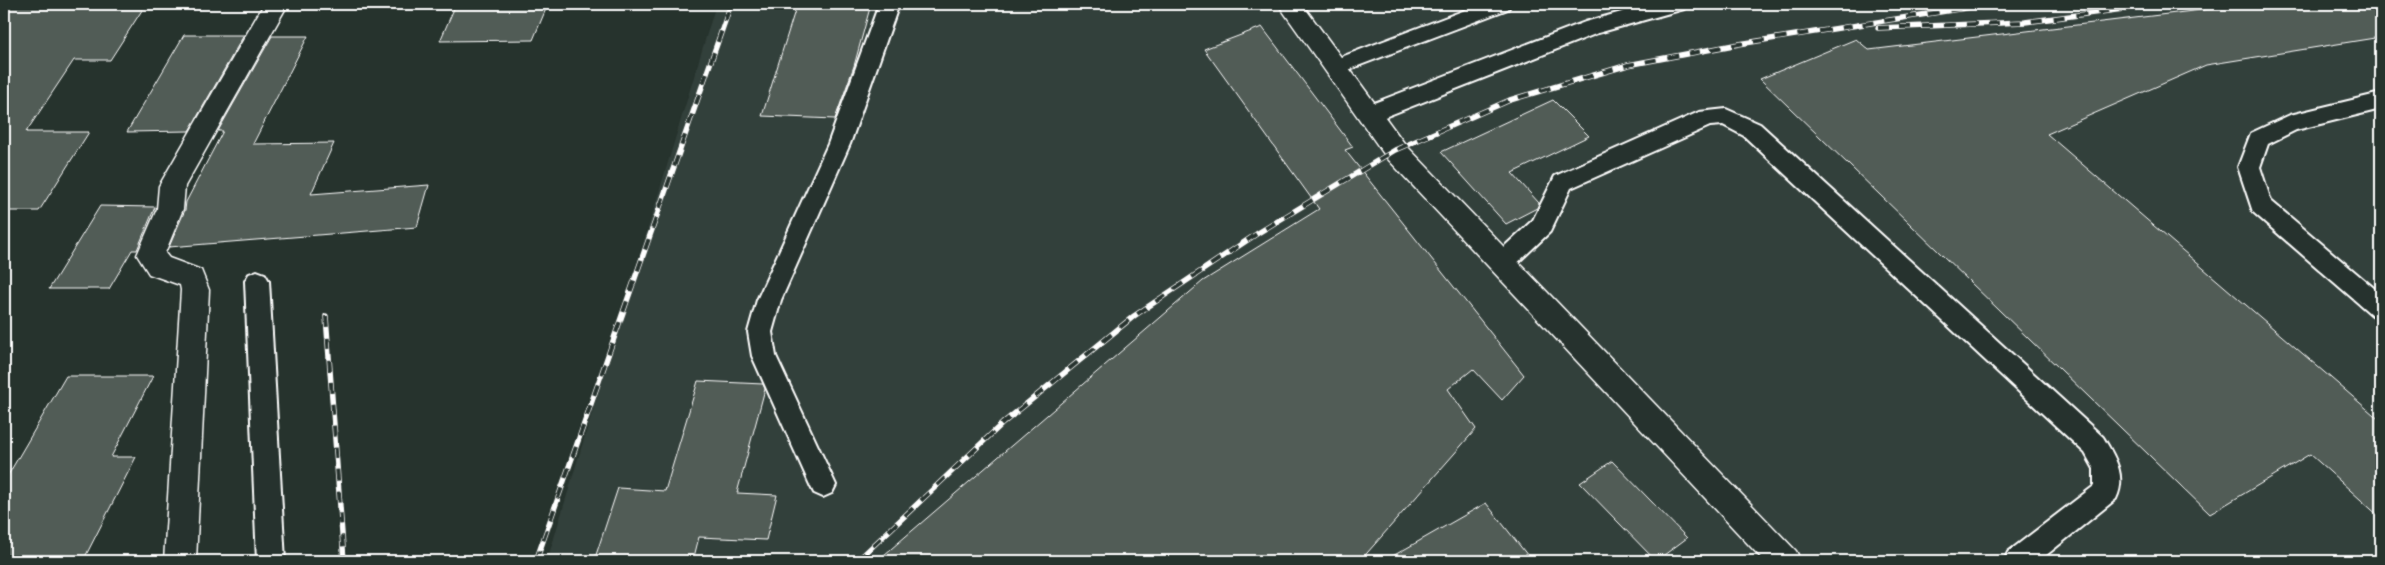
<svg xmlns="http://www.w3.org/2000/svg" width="2385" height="565" font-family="Mynerve,sans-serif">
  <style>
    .built { fill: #333f3a }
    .building { fill: #515c57; stroke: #fff }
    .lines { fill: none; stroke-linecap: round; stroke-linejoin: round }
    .service-casing { stroke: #fff; stroke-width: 4 }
    .minor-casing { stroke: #fff; stroke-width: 3 }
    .service { fill: #26332d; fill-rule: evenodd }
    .minor { fill: #26332d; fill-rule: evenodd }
    .rail-casing { stroke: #fff; stroke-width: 5.5 }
    .rail { stroke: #26332d; stroke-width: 4; stroke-dasharray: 11; stroke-linecap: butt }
  </style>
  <rect width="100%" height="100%" fill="#26332d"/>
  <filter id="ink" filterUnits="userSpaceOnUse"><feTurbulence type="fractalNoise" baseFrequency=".02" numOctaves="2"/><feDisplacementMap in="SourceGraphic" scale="10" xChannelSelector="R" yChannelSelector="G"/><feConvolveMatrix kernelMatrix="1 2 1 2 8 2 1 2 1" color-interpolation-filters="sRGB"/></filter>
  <g filter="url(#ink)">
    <polygon class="built" points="716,4 2381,4 2381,561 547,561"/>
    <g class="building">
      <polygon points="4,4 146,4 110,60 74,60 26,132 89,132 39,211 4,211"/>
      <polygon points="456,4 548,4 533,40 440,41"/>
      <polygon points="797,4 871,4 854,66 835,119 762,116"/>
      <polygon points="2251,4 2381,4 2381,37 2206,65 2047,134 2381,421 2381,518 2310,454 2210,514 1760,79 1856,39 1869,50"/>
      <polygon points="1262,27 1353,147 1345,150 1524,375 1502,400 1473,369 1448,389 1476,429 1360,561 877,561 1203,281 1319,209 1204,49"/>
      <polygon points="184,35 244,35 189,131 127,132"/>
      <polygon points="272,36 308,36 253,144 334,143 311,194 429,185 417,227 169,247 185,210 186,202 223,131 218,131"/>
      <polygon points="1553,100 1589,136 1512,173 1539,203 1537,208 1506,224 1441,152"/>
      <polygon points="100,206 155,207 137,250 132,250 109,289 49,289"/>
      <polygon points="66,376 153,376 111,457 136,457 83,561 4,561 4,482"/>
      <polygon points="698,381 763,384 765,389 737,493 777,495 766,540 699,537 693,561 594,561 618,488 665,491"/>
      <polygon points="1612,461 1687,538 1656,561 1580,483"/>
      <polygon points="1486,503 1532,561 1384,561"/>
    </g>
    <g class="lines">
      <g class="service-casing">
        <g id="service">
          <polygon points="879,4 899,4 850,144 781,300 772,332 776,356 836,485 832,493 823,497 814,493 810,485 752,356 748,332 757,300 828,144"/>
          <polygon points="1481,4 1511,4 1508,9 1342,72 1335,75 1328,72 1324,67 1328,62"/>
          <polygon points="1651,4 1687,4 1684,9 1598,33 1377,120 1369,122 1361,120 1358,114 1361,108 1585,22"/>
          <polygon points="2381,93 2381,109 2296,130 2268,144 2260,167 2271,201 2381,294 2381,318 2372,315 2253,212 2238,167 2251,133 2290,115"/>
          <path d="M1726,109L1760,124L2103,437C2115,457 2127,476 2116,499L2039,561H2004L2008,552L2094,486V469L2085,453L1744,136L1723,125L1710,126L1571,188L1550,232L1510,270L1502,273L1494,270L1490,263L1494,256L1533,220L1555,176L1699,112Z"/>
          <polygon points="257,271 265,274 269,281 285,561 257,561 245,281 249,274"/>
        </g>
      </g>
      <g class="minor-casing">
        <g id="minor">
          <polygon points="264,4 288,4 185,186 183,209 165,253 169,258 201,270 209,290 196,561 164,561 181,290 180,285 149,274 137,255 157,209 159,186"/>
          <polygon points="1278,4 1302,4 1404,143 1796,551 1801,561 1764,561 1386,157"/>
        </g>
      </g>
      <use href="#service" class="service"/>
      <use href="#minor" class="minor"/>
      <g class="rail-casing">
        <g id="rail">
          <polyline points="1878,28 2025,22 2161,4"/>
          <polyline points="326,316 344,561"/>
          <polyline points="536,561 731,4"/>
          <polyline points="857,561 1003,423 1134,316 1258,233 1395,150 1510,100 1628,65 1739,44 1990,4"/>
        </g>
      </g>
      <use href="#rail" class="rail"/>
    </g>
  </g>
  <rect width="2385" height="565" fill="none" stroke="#26332d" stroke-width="20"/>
  <rect x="10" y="10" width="2365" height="545" fill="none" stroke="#fff" stroke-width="2" filter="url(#ink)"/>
</svg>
